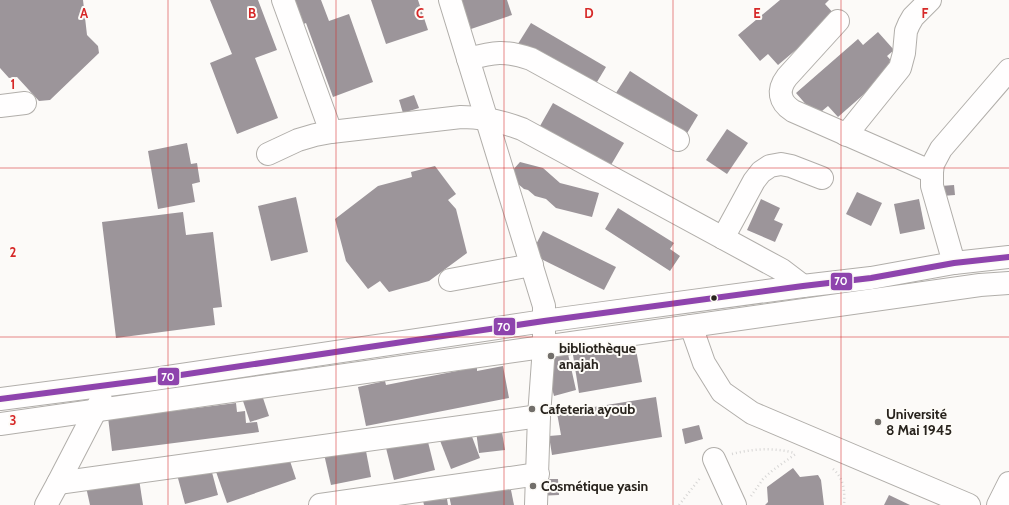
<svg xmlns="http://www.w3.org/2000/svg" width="1009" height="505" font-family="Cabin,sans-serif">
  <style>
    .building { fill: #9c959a }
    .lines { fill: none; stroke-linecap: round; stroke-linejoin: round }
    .minor-casing { stroke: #b1aeaa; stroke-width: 24 }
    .path { stroke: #d6d5d4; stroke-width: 2.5; stroke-dasharray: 1 3; stroke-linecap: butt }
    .minor { stroke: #fffefe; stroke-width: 22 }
    .bus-1-casing { stroke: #fdfbf7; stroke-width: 9 }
    .bus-1 { stroke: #8e44ad; stroke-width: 6 }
    .grid { fill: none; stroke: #d62828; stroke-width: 1; stroke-opacity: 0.55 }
    .bus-dot { fill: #28231d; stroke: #fdfbf7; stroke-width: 1.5 }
    .poi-dot { fill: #726e6a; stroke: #fdfbf7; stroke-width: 1.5 }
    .labels { text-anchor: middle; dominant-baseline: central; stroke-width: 4; stroke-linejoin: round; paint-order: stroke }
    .poi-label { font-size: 14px; font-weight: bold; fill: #28231d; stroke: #fdfbf7; text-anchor: start }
    .grid-label { font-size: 13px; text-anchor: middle; font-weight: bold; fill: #d62828; stroke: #fdfbf7; stroke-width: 4; stroke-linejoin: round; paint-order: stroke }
    .line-badge { stroke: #fdfbf7; stroke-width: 1.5 }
    .badge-label { font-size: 11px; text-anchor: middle; font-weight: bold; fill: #fff }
  </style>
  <rect width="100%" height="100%" fill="#fcfaf8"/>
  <g class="building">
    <polygon points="0,0 83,0 87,35 98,46 99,53 50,100 39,101 17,77 9,78 0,68"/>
    <polygon points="210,0 258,0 277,50 255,58 278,118 237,134 210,63 232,54"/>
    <polygon points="293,0 321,0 329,21 349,14 373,82 333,97 306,23 299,26"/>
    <polygon points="371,0 418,0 428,30 386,44"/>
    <polygon points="461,0 507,0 512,15 471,29"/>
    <polygon points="780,0 829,0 825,4 836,16 778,65 768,54 760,61 738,35"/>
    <polygon points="531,23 606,67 591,92 516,47"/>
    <polygon points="878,32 894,50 887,56 896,66 838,117 828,106 816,116 796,93 858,39 863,45"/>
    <polygon points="630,71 698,115 683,140 614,96"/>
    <polygon points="414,95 419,108 403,113 399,100"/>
    <polygon points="553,103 624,143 611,165 540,126"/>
    <polygon points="727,129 748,143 727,174 706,160"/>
    <polygon points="187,143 191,164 197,163 200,182 192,184 195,202 158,209 148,151"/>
    <polygon points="520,162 543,168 560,183 599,193 592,217 556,208 546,199 535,196 528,190 524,189 511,178 512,171"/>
    <polygon points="435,166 456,194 448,200 456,209 467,253 429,281 389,292 380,281 368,289 346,261 335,219 378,186 412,177 411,172"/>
    <polygon points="954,185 955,195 942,196 941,186"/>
    <polygon points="857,192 882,203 871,226 846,214"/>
    <polygon points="296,197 308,252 271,261 258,206"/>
    <polygon points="761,199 780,208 774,220 783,224 775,242 747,230"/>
    <polygon points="919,199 925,229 900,234 894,204"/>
    <polygon points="618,208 674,243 670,249 680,256 670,271 605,229"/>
    <polygon points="183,212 186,235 213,232 222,307 213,308 215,325 116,338 102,222"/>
    <polygon points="543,231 616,267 604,290 531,254"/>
    <polygon points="635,344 642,382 579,393 573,355"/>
    <polygon points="568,354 576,390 554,396 550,381 542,368 554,365 553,358"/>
    <polygon points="503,366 509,398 366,426 358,387 385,381 386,385 477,367 477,371"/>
    <polygon points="262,395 269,416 250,422 243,401"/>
    <polygon points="656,397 662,437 552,455 549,436 561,435 557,413"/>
    <polygon points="236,403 237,412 245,411 246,423 257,422 259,432 112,451 108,417 165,412"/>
    <polygon points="475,424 502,432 505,450 479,453"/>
    <polygon points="699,425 703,439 685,444 682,429"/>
    <polygon points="468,426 480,458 451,469 439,438"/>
    <polygon points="426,434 435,470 394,480 385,444"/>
    <polygon points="365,446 371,477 331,485 324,454"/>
    <polygon points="287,452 296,479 227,503 214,466"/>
    <polygon points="209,461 218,495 185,504 176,471"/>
    <polygon points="793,468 800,477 818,475 821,480 824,505 765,505 768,502 767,487"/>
    <polygon points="139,479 143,505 90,505 86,487"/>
    <polygon points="536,479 558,479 559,495 536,496"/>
    <polygon points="510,485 514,505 451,505 449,495"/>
    <polygon points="889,495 910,505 884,505"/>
    <polygon points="447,499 448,505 424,505 423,501"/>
  </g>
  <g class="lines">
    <g class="minor-casing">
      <g id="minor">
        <polyline points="283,0 331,132"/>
        <polyline points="450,0 544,306 544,347 539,416 536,505"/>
        <path d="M838,21L787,77C777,90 779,102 793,111L932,172"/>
        <path d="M468,59C494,52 505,50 531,59L678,140"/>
        <polyline points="0,106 25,103"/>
        <polyline points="846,135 900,68 904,53 906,31 909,24 913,17 930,0"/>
        <path d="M268,154L298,140L315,135L331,132L461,117C482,117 501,121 522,129L782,270L803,286"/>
        <polyline points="723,238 754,181 761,172 770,166 781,164 791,166 822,178"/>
        <polyline points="954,263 932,186 932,172 933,164 941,149 1009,70"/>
        <polyline points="450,280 532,265"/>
        <polyline points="691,326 704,363 722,392 752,413 969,505"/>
        <polyline points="0,399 154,379 544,321 803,286 871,278 954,263 1009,257"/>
        <polyline points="0,424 980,285 1009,283"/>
        <polyline points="714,459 735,505"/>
        <polyline points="58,483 539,416"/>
        <polyline points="46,505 58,483 101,400"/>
        <polyline points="320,505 538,474"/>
        <polyline points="998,505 1009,483"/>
      </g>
    </g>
    <g class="path">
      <path d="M732,454C752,449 774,447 794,453"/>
      <path d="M833,469C844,478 845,492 844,505"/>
      <polyline points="751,496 763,479 773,470 797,453"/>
      <polyline points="679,505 701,477"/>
    </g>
    <use href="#minor" class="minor"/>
    <g class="bus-1-casing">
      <polyline id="bus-1" points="0,399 154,379 544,321 803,286 871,278 954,263 1009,257"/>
    </g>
    <use href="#bus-1" class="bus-1"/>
  </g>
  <path class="grid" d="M168,0V505M336,0V505M504,0V505M673,0V505M841,0V505M0,168H1009M0,337H1009"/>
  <circle class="bus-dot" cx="714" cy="298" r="3.5"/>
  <g class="poi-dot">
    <circle cx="551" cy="356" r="4"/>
    <circle cx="532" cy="409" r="4"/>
    <circle cx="878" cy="422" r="4"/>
    <circle cx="533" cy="486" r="4"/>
  </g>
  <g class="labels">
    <g class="poi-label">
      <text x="559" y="348">bibliothèque<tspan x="559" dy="16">anajah</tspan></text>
      <text x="540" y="409">Cafeteria ayoub</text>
      <text x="886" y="414">Université<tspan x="886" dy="16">8 Mai 1945</tspan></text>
      <text x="541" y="486">Cosmétique yasin</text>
    </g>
  </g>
  <g class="grid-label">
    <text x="84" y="18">A</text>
    <text x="252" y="18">B</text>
    <text x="420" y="18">C</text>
    <text x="589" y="18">D</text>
    <text x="757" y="18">E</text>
    <text x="925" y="18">F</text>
    <text x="13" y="89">1</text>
    <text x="13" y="257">2</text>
    <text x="13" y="425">3</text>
  </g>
  <g class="line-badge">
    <rect x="830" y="272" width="23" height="19" rx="4" fill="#8e44ad"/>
    <rect x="493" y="317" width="23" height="19" rx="4" fill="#8e44ad"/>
    <rect x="157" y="367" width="23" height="19" rx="4" fill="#8e44ad"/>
  </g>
  <g class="badge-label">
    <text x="841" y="285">70</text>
    <text x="504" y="331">70</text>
    <text x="168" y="381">70</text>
  </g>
</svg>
